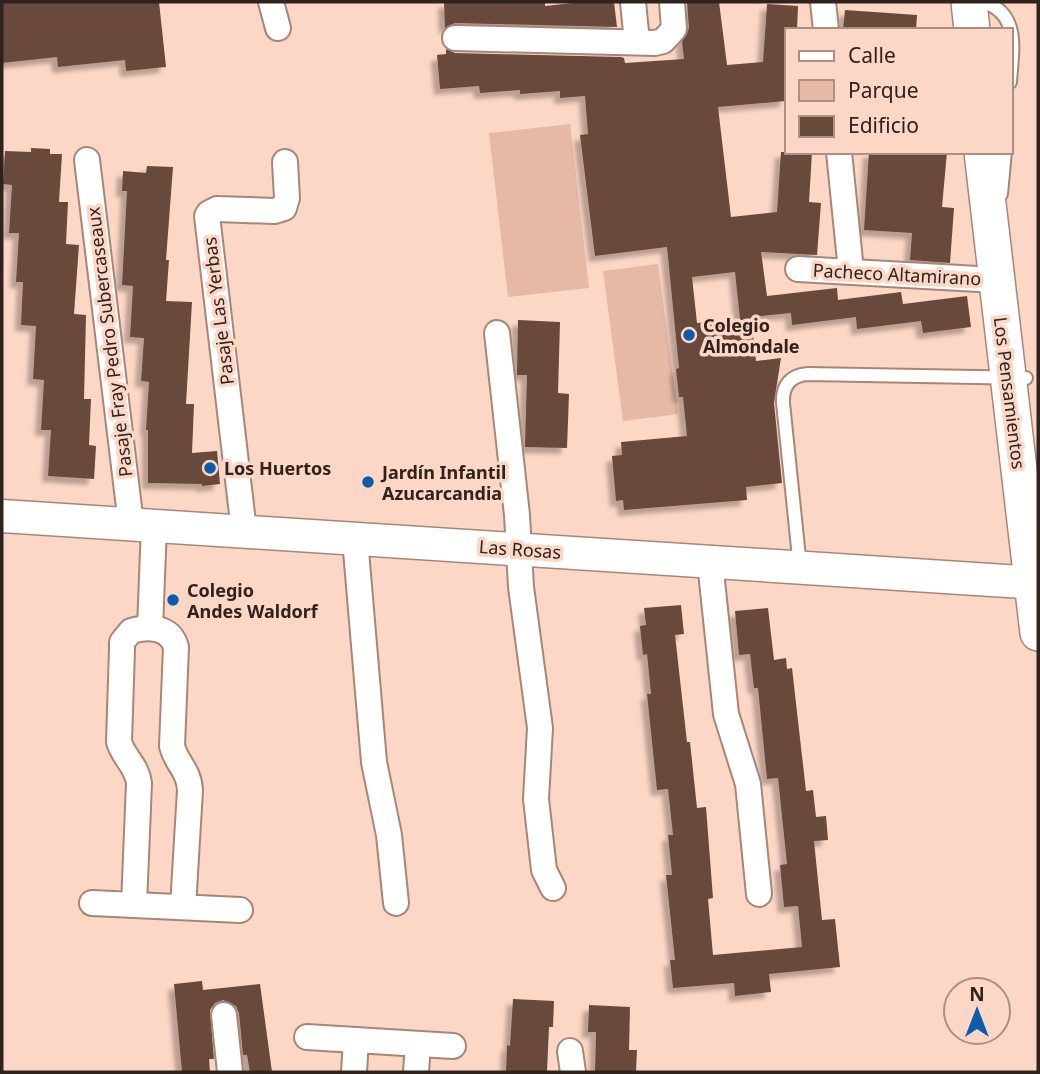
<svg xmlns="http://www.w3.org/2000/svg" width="1040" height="1074" font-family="'Noto Sans',sans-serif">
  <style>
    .green { fill: #e5b9a5 }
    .building { fill: #68493b; fill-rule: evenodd; filter: url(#shadow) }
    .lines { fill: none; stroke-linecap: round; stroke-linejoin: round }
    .service-casing { stroke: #a88677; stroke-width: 16 }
    .minor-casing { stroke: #a88677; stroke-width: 28 }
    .tertiary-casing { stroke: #a88677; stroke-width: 35 }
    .secondary-casing { stroke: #a88677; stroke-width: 38 }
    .service { stroke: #fff; stroke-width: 12 }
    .minor { stroke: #fff; stroke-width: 24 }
    .tertiary { stroke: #fff; stroke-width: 32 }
    .secondary { stroke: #fff; stroke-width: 35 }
    .poi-dot { fill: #0d5cab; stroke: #fcd7c6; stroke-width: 2.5 }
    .labels { text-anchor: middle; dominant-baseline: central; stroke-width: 7; stroke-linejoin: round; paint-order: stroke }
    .street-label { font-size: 18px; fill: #30221c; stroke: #fcd7c6 }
    .poi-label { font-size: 18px; font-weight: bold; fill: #30221c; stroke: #fcd7c6; text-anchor: start }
  </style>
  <defs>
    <filter id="shadow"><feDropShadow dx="-6" dy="6" stdDeviation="2" flood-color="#0004"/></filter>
  </defs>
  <rect width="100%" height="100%" fill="#fcd7c6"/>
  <g class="green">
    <polygon points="570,124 589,288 508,297 489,133"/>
    <polygon points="658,264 678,414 623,421 603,271"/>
  </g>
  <g class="building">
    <polygon points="2,2 159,2 166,67 126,71 125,60 58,67 57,57 2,63"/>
    <polygon points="444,2 545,2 545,6 582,2 614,2 617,27 455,23 445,28"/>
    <path d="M687,2H719L727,65L763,62L767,4L798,6L797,30H786V101L718,107L731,217L777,212L781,152H812L809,202L821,203L817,255L761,252L767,296L837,288L838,300L901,292L903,304L967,296L971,327L923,333L921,321L857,329L856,317L792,325L791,313L751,317L756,361L781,358L774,403L782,483L746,487L747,500L624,510L623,500L616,501L612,456L622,455L621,442L687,436L683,397H679L676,369L679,368L667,247L595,256L580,135L588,134L585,96L560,98V91L520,94V90L480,93L479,86L440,89L437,55L446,54V49L455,53L621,57L624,58L625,63L684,59L682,42L689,28ZM735,272L740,319L697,323L692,277Z"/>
    <polygon points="845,10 917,15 916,30 843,30"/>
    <polygon points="31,148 50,149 50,154 62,154 59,202 68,202 66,244 79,245 74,314 86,315 84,399 91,399 89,445 96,446 94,479 48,476 51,430 41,430 44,380 33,379 36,326 21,325 23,282 16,282 19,233 9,233 12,185 3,184 5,151 31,152"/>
    <polygon points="869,152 947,152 942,207 954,208 950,263 910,260 912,233 864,230"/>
    <polygon points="147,166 173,167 166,260 169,260 166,301 192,302 186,404 194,404 192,453 217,451 220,484 202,486 202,484 148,483 148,430 146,430 149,382 141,381 144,338 130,337 133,286 122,285 127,191 122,191 123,171 146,173"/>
    <polygon points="518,320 560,322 558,393 569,394 567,448 525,447 527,375 517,375"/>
    <polygon points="681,605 684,634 675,635 687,742 690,742 697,808 706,807 713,898 708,899 713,955 802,947 798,906 784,907 780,865 787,864 778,778 767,779 758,688 754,688 750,654 739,655 735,611 768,608 774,660 786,658 787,669 792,668 806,791 813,790 816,817 826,816 828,840 814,841 822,920 835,919 840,967 769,974 771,992 735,996 734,983 673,988 670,960 675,960 666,875 672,875 668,835 673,835 668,789 657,790 647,694 651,694 647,654 643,655 640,626 646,625 644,608"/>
    <polygon points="202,981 203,990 260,984 272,1072 250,1072 247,1055 243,1055 239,1013 236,1006 223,1000 215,1003 210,1010 214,1059 209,1059 210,1072 182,1072 174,984"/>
    <polygon points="513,999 554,1001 553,1027 549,1027 547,1072 506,1072 507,1045 510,1046"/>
    <polygon points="589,1005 630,1007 629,1050 637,1050 636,1072 595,1072 596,1032 588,1032"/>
  </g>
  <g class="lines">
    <g class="service-casing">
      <g id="service">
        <path d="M982,2C1021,12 1012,51 1010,82"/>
        <polyline points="1001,194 1005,152"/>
        <path d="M800,567L783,403C782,385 791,375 808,374L1026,378"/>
      </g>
    </g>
    <g class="minor-casing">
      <g id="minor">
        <polyline points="271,2 278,28"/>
        <polyline points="633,2 637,42"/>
        <polyline points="823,2 826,30"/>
        <polyline points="455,38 655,43 663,41 674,29 672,2"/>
        <polyline points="839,152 851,271"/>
        <polyline points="87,160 131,524"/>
        <polyline points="798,269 996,280"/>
        <polyline points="497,333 517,515 521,587 540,728 536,799 544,870 553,888"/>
        <polyline points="244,531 207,216 209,213 217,209 274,211 284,208 287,198 285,162"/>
        <polyline points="355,539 374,762 389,835 396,903"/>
        <polyline points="710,562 726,714 748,784 759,894"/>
        <polyline points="150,628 154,526"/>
        <polyline points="92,903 240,910"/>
        <path d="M134,905L139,783C137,766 124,758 119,742L122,649V642L131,631C149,626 170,626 176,647L172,746C176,763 189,770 190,790L183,907"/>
        <polyline points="224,1015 230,1072"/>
        <polyline points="307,1037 453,1046"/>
        <polyline points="570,1051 573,1072"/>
        <polyline points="354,1072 356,1040"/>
        <polyline points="416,1072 418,1044"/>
      </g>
    </g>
    <g class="tertiary-casing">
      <polyline id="tertiary" points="2,516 1038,583"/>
    </g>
    <g class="secondary-casing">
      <g id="secondary">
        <polyline points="969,2 972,30"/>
        <polyline points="982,152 1038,633"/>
      </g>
    </g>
    <use href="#service" class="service"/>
    <use href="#minor" class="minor"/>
    <use href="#tertiary" class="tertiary"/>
    <use href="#secondary" class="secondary"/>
  </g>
  <g class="poi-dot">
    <circle cx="689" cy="335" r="7"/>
    <circle cx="210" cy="468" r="7"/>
    <circle cx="368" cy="482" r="7"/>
    <circle cx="173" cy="600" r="7"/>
  </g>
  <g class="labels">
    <g class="street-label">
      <text transform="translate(897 274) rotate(3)">Pacheco Altamirano</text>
      <text transform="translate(218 311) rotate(-97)">Pasaje Las Yerbas</text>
      <text transform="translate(109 342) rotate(-97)">Pasaje Fray Pedro Subercaseaux</text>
      <text transform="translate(1010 393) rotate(83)">Los Pensamientos</text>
      <text transform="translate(520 549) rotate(4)">Las Rosas</text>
    </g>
    <g class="poi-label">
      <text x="703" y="325">Colegio<tspan x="703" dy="21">Almondale</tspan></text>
      <text x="224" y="468">Los Huertos</text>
      <text x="382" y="472">Jardín Infantil<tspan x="382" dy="21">Azucarcandia</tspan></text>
      <text x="187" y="590">Colegio<tspan x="187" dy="21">Andes Waldorf</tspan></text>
    </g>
  </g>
  <rect width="1040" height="1074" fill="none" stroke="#30221c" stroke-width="7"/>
  <rect x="785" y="28" width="228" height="126" fill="#fcd7c6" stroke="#aa8f82" stroke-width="2"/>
  <rect x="799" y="51" width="35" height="10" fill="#ffffff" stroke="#aa8f82" stroke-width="2"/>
  <text x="848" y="63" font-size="21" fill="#30221c">Calle</text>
  <rect x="799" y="80" width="35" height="21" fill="#e5b9a5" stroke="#aa8f82" stroke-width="2"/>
  <text x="848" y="98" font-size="21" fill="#30221c">Parque</text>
  <rect x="799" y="116" width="35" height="21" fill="#68493b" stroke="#aa8f82" stroke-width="2"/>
  <text x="848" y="133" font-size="21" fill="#30221c">Edificio</text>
  <g transform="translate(977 1011)"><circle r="33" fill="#fcd7c6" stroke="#aa8f82" stroke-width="2"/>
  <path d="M0-5L12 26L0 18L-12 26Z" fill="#0d5cab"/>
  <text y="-10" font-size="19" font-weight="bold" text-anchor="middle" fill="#30221c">N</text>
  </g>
</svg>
